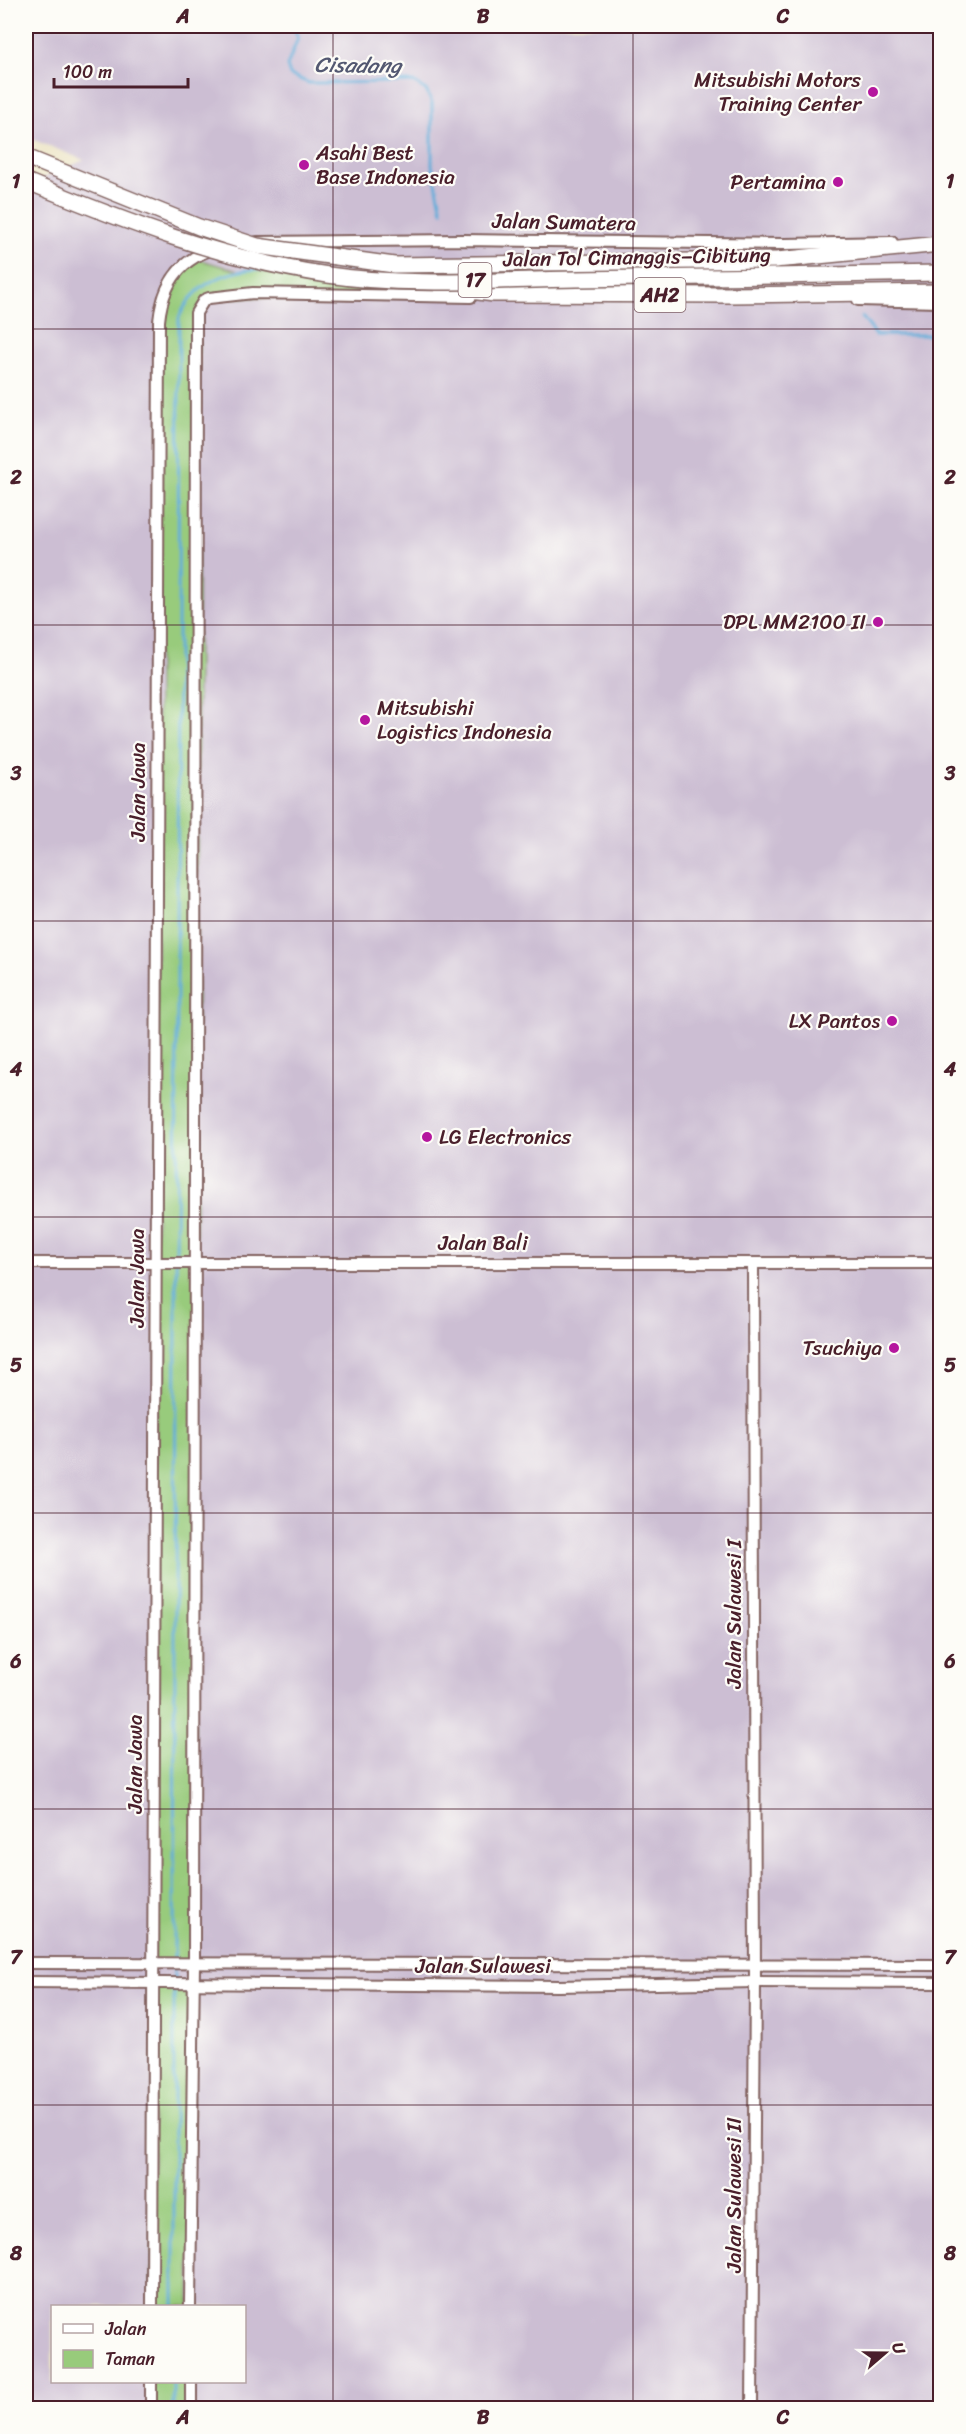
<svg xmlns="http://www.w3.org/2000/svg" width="966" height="2434" font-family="Sriracha,sans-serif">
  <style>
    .industrial { fill: #ccbed3; fill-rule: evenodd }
    .green { fill: #98cb7b; stroke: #717553; stroke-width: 1.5 }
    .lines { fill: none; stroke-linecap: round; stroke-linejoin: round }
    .stream { stroke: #61adda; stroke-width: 3 }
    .minor-casing { stroke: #836461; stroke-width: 14 }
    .highway-casing { stroke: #836461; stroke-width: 18 }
    .minor { stroke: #fff; stroke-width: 10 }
    .highway { stroke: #fff; stroke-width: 15 }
    .highway-bridge-casing { stroke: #836461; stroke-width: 18; stroke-linecap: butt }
    .highway-bridge { stroke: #fff; stroke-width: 15 }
    .grid { fill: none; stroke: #4a1f2b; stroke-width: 1.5; stroke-opacity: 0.55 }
    .poi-dot { fill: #b5179e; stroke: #fdfcf7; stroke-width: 2 }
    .labels { text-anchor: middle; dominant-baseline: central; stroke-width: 4.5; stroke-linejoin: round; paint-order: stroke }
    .shield { fill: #fdfcf7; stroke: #806168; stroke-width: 1.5 }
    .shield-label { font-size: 20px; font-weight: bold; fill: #4a1f2b }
    .poi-label { font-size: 21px; fill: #4a1f2b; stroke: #fdfcf7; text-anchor: end }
    .street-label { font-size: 21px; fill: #4a1f2b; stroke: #fdfcf7 }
    .water-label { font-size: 22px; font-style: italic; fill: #535871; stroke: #fdfcf7 }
    .neatline { fill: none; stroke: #4a1f2b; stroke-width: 2 }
    .grid-label { font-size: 20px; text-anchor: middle; font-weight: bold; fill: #4a1f2b }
  </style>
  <rect width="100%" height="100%" fill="#fdfcf7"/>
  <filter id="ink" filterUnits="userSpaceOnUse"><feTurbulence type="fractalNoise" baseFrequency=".0167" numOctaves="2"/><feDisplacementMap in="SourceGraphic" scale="12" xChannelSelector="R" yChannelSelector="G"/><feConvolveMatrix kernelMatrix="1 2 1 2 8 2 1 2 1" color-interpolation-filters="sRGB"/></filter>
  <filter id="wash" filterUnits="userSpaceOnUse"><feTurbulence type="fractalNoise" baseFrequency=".008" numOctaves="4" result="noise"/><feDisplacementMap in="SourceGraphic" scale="24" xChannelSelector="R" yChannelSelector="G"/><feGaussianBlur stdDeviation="1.35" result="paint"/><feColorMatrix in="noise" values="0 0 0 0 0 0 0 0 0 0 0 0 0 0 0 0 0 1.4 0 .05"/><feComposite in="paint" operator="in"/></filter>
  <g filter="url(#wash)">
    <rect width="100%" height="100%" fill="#ece4c5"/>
    <path class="industrial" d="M26,26H940V2408H26V186L84,160L26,137ZM52,2306H244V2382H52Z"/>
    <g class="green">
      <polygon points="194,258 239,271 247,269 366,286 376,297 209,298 199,306 194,1963 154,1963 159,321 167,285"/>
      <polygon points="154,1983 194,1983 190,2306 152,2306"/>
      <rect x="152" y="2382" width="39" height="26"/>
    </g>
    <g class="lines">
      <g class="stream">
        <polyline points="293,26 298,38 287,66 290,75 309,83 413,82 426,90 432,103 432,165 442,211"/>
        <polyline points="341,269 373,269"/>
        <polyline points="626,269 718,269"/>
        <polyline points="862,317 876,335 940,335"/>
        <path d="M174,1960L179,318C193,284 227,269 262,269"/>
        <polyline points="174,2306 174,1966"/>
        <polyline points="173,2408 173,2382"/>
      </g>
    </g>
  </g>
  <g filter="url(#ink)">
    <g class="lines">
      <g class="minor-casing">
        <g id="minor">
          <polyline points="257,242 463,240 785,244 892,242"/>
          <polyline points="858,300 940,302"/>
          <polyline points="26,1263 940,1263"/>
          <polyline points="26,1963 940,1965"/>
          <polyline points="26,1982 559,1986 755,1982 940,1983"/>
          <path d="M152,2306L159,321C164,271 193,248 242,243"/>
          <polyline points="190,2306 194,1963 196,313 204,300 209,298 253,293 471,297"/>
          <polyline points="151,2382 151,2408"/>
          <polyline points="191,2382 191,2408"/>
          <polyline points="752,2408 755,1982 753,1263"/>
        </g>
      </g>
      <g class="highway-casing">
        <g id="highway">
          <polyline points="777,260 940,244"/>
          <polyline points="440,287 494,294 729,295 940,292"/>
        </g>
      </g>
      <use href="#minor" class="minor"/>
      <use href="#highway" class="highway"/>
      <g class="highway-bridge-casing">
        <g id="highway-bridge">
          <polyline points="26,157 199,227 257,246 394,265 777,260"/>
          <path d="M26,181C125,222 221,259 328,275C409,287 494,280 576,279C697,277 819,276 940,273"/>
        </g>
      </g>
      <use href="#highway-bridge" class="highway-bridge"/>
    </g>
  </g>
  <path class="grid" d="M333,26V2408M633,26V2408M26,329H940M26,625H940M26,921H940M26,1217H940M26,1513H940M26,1809H940M26,2105H940"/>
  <g class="poi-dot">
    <circle cx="873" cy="92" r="6"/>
    <circle cx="304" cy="165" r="6"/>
    <circle cx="838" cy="182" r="6"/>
    <circle cx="878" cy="622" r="6"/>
    <circle cx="365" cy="720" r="6"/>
    <circle cx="892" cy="1021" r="6"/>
    <circle cx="427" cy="1137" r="6"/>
    <circle cx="894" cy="1348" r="6"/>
  </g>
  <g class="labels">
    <g class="shield">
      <rect x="458.5" y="263" width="33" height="34" rx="4.5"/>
      <rect x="634.5" y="278" width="51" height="34" rx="4.5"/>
    </g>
    <g class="shield-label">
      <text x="475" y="280">17</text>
      <text x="660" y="295">AH2</text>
    </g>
    <g class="poi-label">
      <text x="861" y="80">Mitsubishi Motors<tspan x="861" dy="24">Training Center</tspan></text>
      <text x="316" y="153" text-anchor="start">Asahi Best<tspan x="316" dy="24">Base Indonesia</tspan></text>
      <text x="826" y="182">Pertamina</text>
      <text x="866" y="622">DPL MM2100 II</text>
      <text x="377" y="708" text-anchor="start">Mitsubishi<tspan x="377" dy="24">Logistics Indonesia</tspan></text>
      <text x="880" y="1021">LX Pantos</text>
      <text x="439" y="1137" text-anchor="start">LG Electronics</text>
      <text x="882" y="1348">Tsuchiya</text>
    </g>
    <g class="street-label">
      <text transform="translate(564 222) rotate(1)">Jalan Sumatera</text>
      <text transform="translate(637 257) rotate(-1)">Jalan Tol Cimanggis–Cibitung</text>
      <text transform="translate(138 792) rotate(-90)">Jalan Jawa</text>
      <text x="483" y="1243">Jalan Bali</text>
      <text transform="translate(137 1278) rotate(-90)">Jalan Jawa</text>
      <text transform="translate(734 1614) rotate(-90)">Jalan Sulawesi I</text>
      <text transform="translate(135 1764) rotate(-90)">Jalan Jawa</text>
      <text x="483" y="1966">Jalan Sulawesi</text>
      <text transform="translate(734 2195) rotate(-90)">Jalan Sulawesi II</text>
    </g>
    <g class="water-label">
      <text transform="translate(358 65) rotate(1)">Cisadang</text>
    </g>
  </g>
  <rect width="966" height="2434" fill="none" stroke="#fdfcf7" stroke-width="66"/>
  <rect x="51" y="2305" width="195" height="78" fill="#fdfcf7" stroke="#b5a4a5" stroke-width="1.5"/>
  <rect x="63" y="2324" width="30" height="9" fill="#ffffff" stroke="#b5a4a5" stroke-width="1.5"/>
  <text x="105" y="2335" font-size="18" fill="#4a1f2b">Jalan</text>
  <rect x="63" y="2350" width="30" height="18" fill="#98cb7b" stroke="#b5a4a5" stroke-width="1.5"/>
  <text x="105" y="2365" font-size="18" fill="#4a1f2b">Taman</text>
  <g transform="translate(885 2353) rotate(70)" stroke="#fdfcf7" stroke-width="4.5" paint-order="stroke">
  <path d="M0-4.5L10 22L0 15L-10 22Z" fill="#4a1f2b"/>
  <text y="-9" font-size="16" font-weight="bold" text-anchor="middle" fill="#4a1f2b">U</text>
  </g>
  <path d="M54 78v9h134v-9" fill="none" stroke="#4a1f2b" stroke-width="3"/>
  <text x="63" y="78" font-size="18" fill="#4a1f2b" stroke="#fdfcf7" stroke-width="4.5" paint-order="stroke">100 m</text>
  <rect x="33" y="33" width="900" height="2368" class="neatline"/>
  <g class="grid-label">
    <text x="183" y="23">A</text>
    <text x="483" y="23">B</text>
    <text x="783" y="23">C</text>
    <text x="16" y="188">1</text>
    <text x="950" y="188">1</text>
    <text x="16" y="484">2</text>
    <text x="950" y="484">2</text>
    <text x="16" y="780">3</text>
    <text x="950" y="780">3</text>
    <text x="16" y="1076">4</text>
    <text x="950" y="1076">4</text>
    <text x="16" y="1372">5</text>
    <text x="950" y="1372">5</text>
    <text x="16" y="1668">6</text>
    <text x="950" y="1668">6</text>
    <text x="16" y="1964">7</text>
    <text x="950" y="1964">7</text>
    <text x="16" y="2260">8</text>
    <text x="950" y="2260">8</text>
    <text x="183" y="2424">A</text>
    <text x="483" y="2424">B</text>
    <text x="783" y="2424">C</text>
  </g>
</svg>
